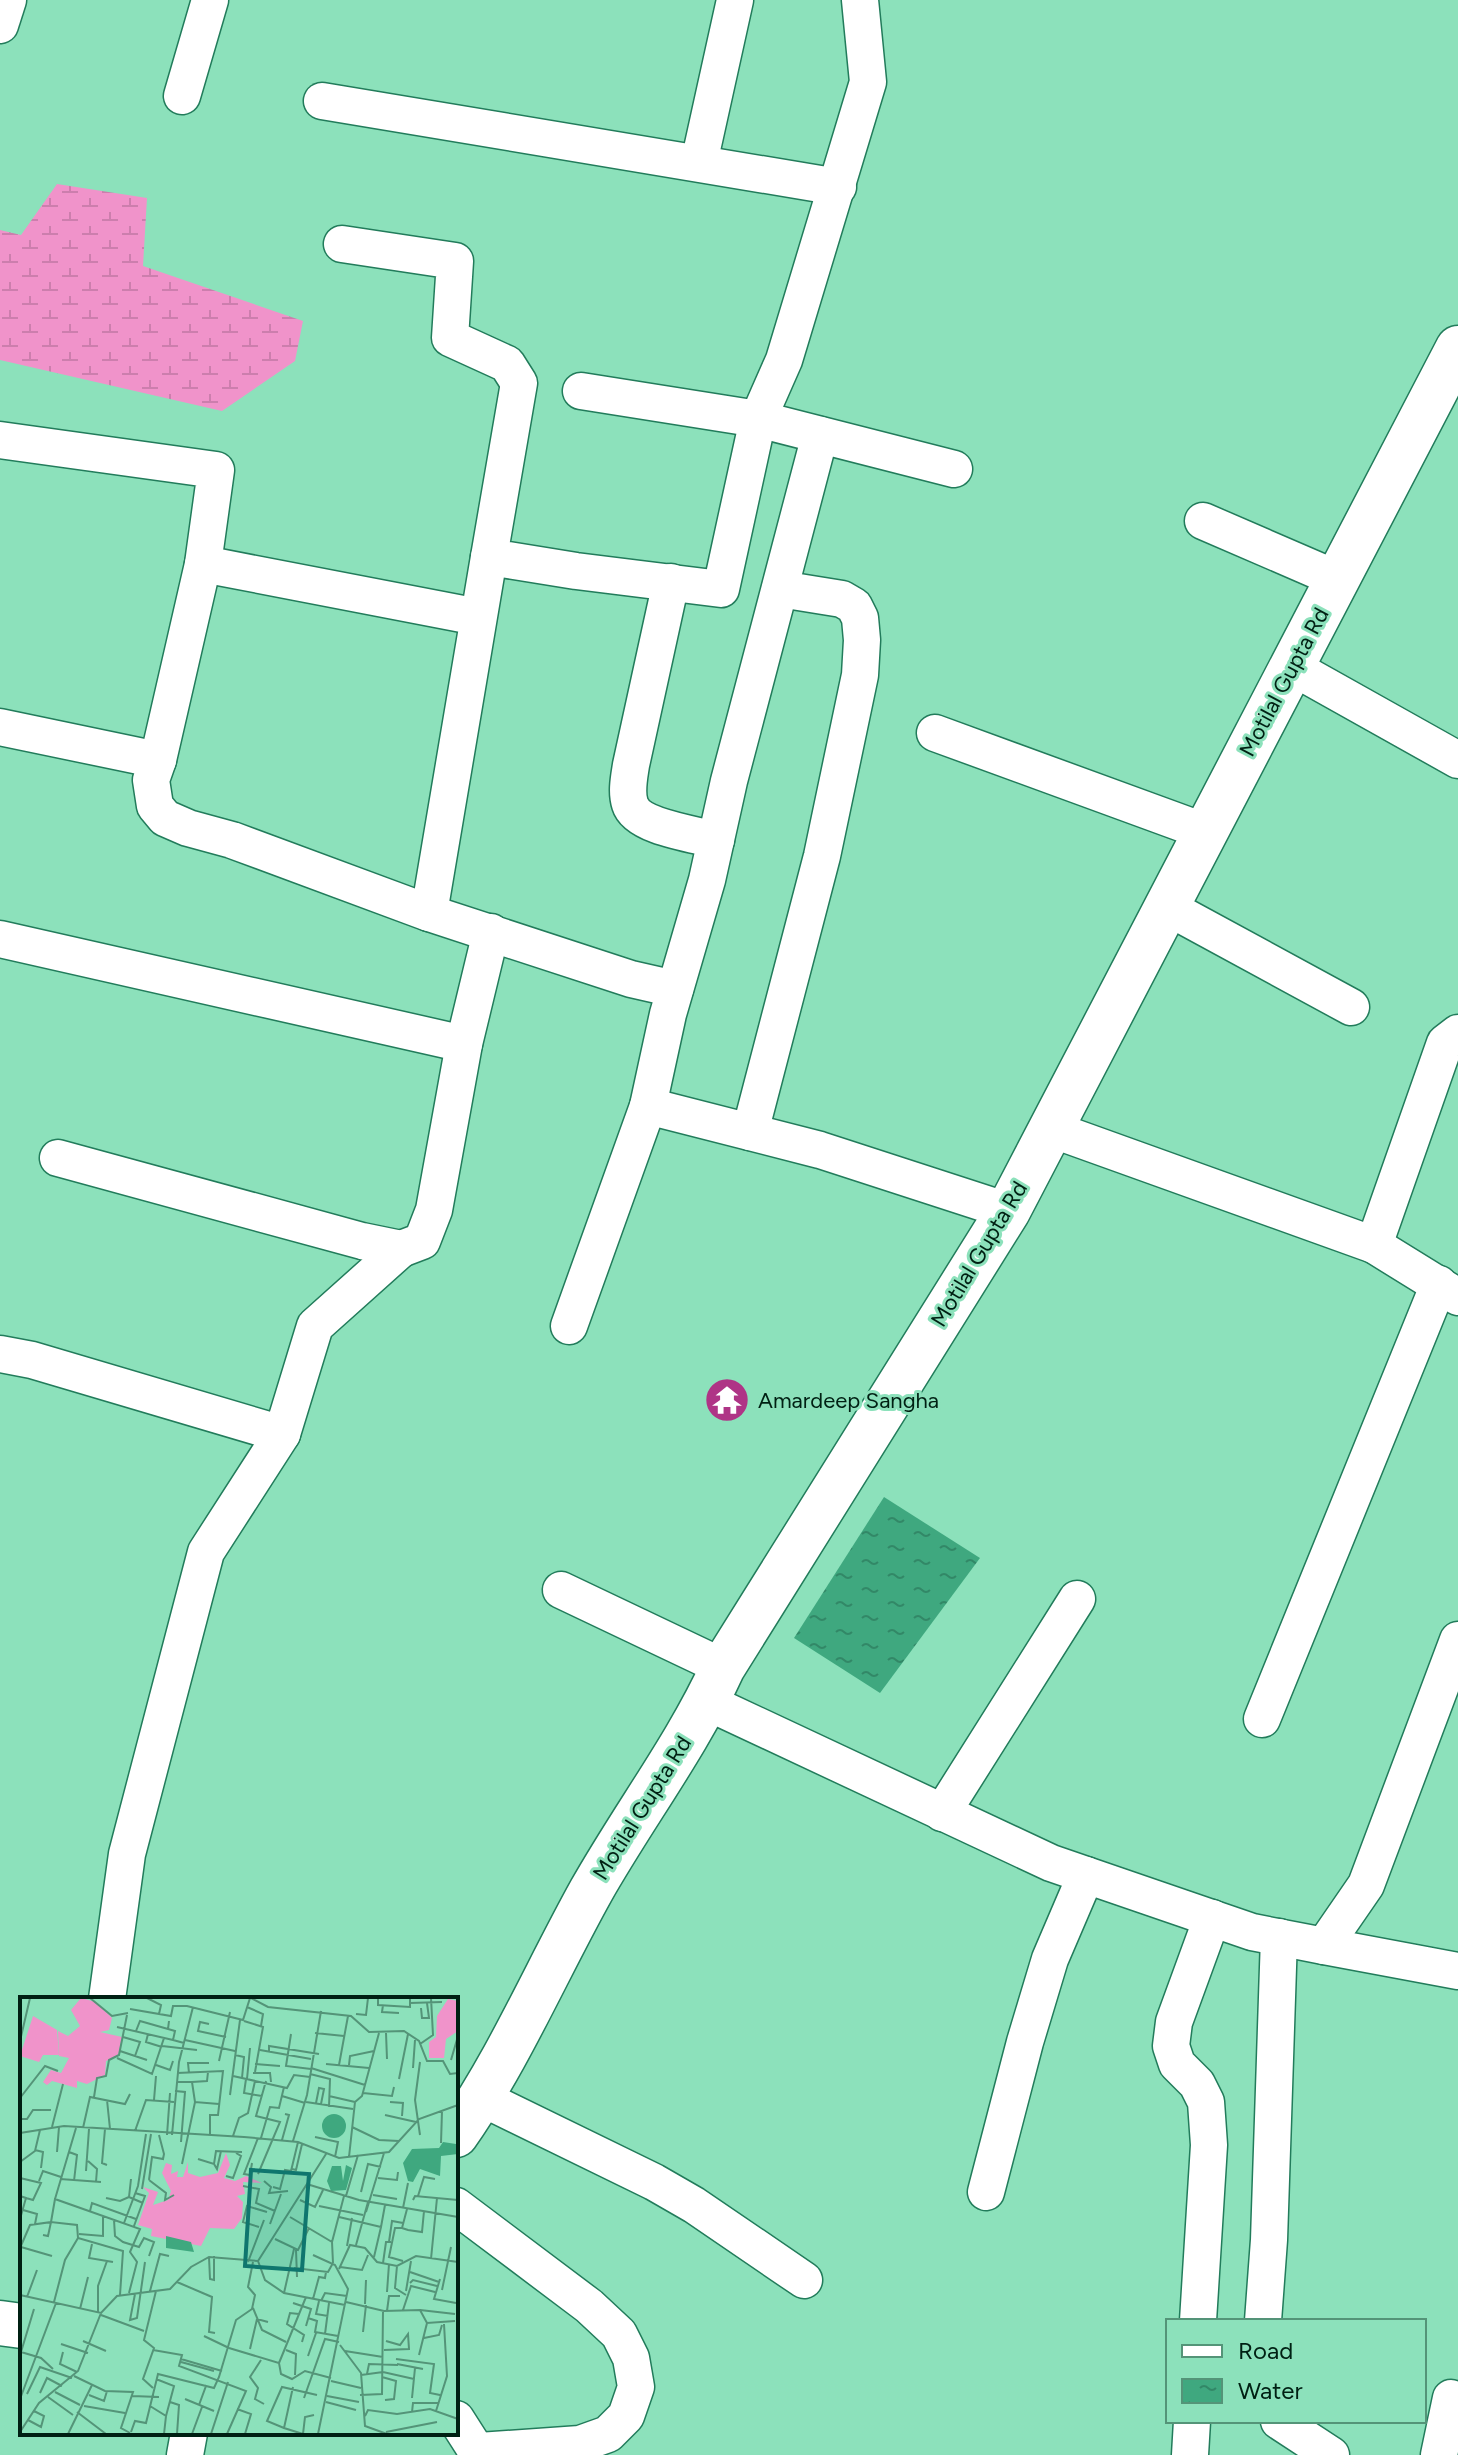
<svg xmlns="http://www.w3.org/2000/svg" width="1458" height="2455" font-family="Figtree,sans-serif">
  <style>
    .wetland { fill: url(#wetland-marsh) }
    .water { fill: url(#water-ripples) }
    .lines { fill: none; stroke-linecap: round; stroke-linejoin: round }
    .minor-casing { stroke: #227c5b; stroke-width: 39 }
    .tertiary-casing { stroke: #227c5b; stroke-width: 47 }
    .minor { stroke: #fff; stroke-width: 36 }
    .tertiary { stroke: #fff; stroke-width: 44 }
    .labels { text-anchor: middle; dominant-baseline: central; stroke-width: 6; stroke-linejoin: round; paint-order: stroke }
    .street-label { font-size: 22px; fill: #002013; stroke: #8ce1bb }
    .poi-label { font-size: 22px; fill: #002013; stroke: #8ce1bb; text-anchor: start }
    .inset-road { fill: none; stroke: #549478; stroke-width: 2 }
    .view { fill: #0f766e; fill-opacity: 0.15; stroke: #0f766e; stroke-width: 4 }
    .inset-edge { fill: none; stroke: #002013; stroke-width: 4 }
  </style>
  <defs>
    <pattern id="wetland-marsh" width="20" height="14" patternUnits="userSpaceOnUse" patternTransform="scale(2)"><rect width="20" height="14" fill="#f093ca"/><path d="M1 5h8M5 5V1M11 12h8M15 12V8" fill="none" stroke="#cc7ead"/></pattern>
    <pattern id="water-ripples" width="26" height="14" patternUnits="userSpaceOnUse" patternTransform="scale(2)"><rect width="26" height="14" fill="#3fa87f"/><path d="M2 4q2-2 4 0t4 0M15 11q2-2 4 0t4 0" fill="none" stroke="#328867"/></pattern>
  </defs>
  <rect width="100%" height="100%" fill="#8ce1bb"/>
  <polygon class="wetland" points="57,184 147,198 143,266 303,321 295,361 222,411 0,360 0,230 21,235"/>
  <polygon class="water" points="884,1497 980,1558 880,1693 794,1638"/>
  <g class="lines">
    <g class="minor-casing">
      <g id="minor">
        <polyline points="0,25 8,0"/>
        <polyline points="182,96 210,0"/>
        <polyline points="322,101 838,187"/>
        <polyline points="699,163 735,0"/>
        <polyline points="342,244 455,261 450,338 507,364 519,383 489,557 576,571 721,589 758,419 954,469"/>
        <polyline points="581,391 758,419 784,360 868,82 860,0"/>
        <polyline points="0,440 216,470 203,564 158,760 151,780 155,806 165,818 188,828 232,840 429,913 631,979 675,989"/>
        <polyline points="1203,521 1337,579"/>
        <polyline points="203,564 478,617"/>
        <path d="M671,582L631,765C629,778 626,792 630,804C637,827 694,834 716,840"/>
        <polyline points="1292,667 1458,760"/>
        <polyline points="0,727 158,760"/>
        <polyline points="935,733 1206,832"/>
        <polyline points="1167,907 1351,1007"/>
        <polyline points="429,913 489,557"/>
        <polyline points="0,939 464,1044"/>
        <polyline points="648,1106 820,1150 1008,1211"/>
        <polyline points="1051,1129 1374,1245 1458,1297"/>
        <polyline points="750,1132 822,856 860,675 862,640 860,618 854,606 842,599 780,589"/>
        <polyline points="58,1158 362,1241 401,1249 422,1241 434,1210 464,1044 491,932"/>
        <polyline points="1374,1245 1445,1043 1458,1033"/>
        <polyline points="569,1326 648,1106 668,1014 707,880 729,781 820,435"/>
        <polyline points="0,1354 32,1360 282,1434"/>
        <polyline points="561,1590 723,1667"/>
        <polyline points="707,1702 1051,1863 1252,1932 1324,1946 1366,1885 1458,1640"/>
        <polyline points="1262,1719 1439,1284"/>
        <polyline points="942,1813 1077,1599"/>
        <polyline points="1324,1946 1458,1971"/>
        <polyline points="107,1999 127,1854 206,1552 282,1434 315,1326 401,1249"/>
        <polyline points="482,2098 654,2182 694,2205 804,2280"/>
        <polyline points="986,2192 1025,2042 1050,1959 1086,1875"/>
        <polyline points="456,2206 589,2306 619,2334 631,2358 636,2387 626,2416 608,2434 580,2444 479,2451"/>
        <polyline points="1198,2321 1209,2145 1206,2102 1197,2084 1177,2064 1171,2046 1174,2022 1212,1918"/>
        <polyline points="1263,2321 1269,2240 1279,1937"/>
        <polyline points="456,2419 479,2455"/>
        <polyline points="1279,2421 1331,2455"/>
        <polyline points="185,2455 189,2433"/>
        <polyline points="1190,2455 1192,2421"/>
        <polyline points="1439,2455 1451,2398"/>
      </g>
    </g>
    <g class="tertiary-casing">
      <g id="tertiary">
        <path d="M456,2135C509,2059 546,1972 591,1891C634,1815 687,1746 723,1667L1008,1211L1458,348"/>
        <polyline points="0,2323 22,2326"/>
      </g>
    </g>
    <use href="#minor" class="minor"/>
    <use href="#tertiary" class="tertiary"/>
  </g>
  <defs>
    <g id="temple-disc" transform="scale(2.3)"><circle r="9.5" fill="#af3486" stroke="#8ce1bb"/><path d="M0-6L5-2H3V0L6.5 2.5H4V6H1.5V3h-3V6H-4V2.5H-6.5L-3 0V-2H-5Z" fill="#fff"/></g>
  </defs>
  <g fill-rule="evenodd">
    <use href="#temple-disc" x="727" y="1400"/>
  </g>
  <g class="labels">
    <g class="street-label">
      <text transform="translate(1284 682) rotate(-62)">Motilal Gupta Rd</text>
      <text transform="translate(979 1254) rotate(-59)">Motilal Gupta Rd</text>
      <text transform="translate(642 1808) rotate(-58)">Motilal Gupta Rd</text>
    </g>
    <g class="poi-label">
      <text x="758" y="1400">Amardeep Sangha</text>
    </g>
  </g>
  <g transform="translate(20 1997)">
    <rect width="438" height="438" fill="#8ce1bb"/>
    <path d="M61,1L76,5L92,21L89,33L80,35L102,40L98,59L86,64L85,78L67,87L57,84V91L32,84L27,88L23,85L31,73L41,76L49,61L39,59L38,34L48,39L60,29L51,13Z" fill="#f093ca"/>
    <path d="M428,2L438,4V34L426,42L424,61H409V45L416,40L417,19ZM206,156L210,168L204,181L215,184L226,179L242,186L223,185L225,197L217,199L223,205L222,221L214,232L190,231L181,249L131,239L132,232L118,228L129,196L123,190L138,195L133,208L148,203L151,194L142,176L146,166L152,168L151,177L158,174L157,180H163L168,165V176L180,180L198,176Z" fill="#f093ca"/>
    <path d="M13,19L37,33L39,58H23L19,65L0,59Z" fill="#f093ca"/>
    <path d="M302 129a12 12 0 1 1 24 0a12 12 0 1 1-24 0ZM423,145L436,147L438,157L421,159L420,179L400,172L393,185L388,184L383,166L392,152L419,151ZM326,168L332,171L326,193L311,194L307,184L312,169H321L323,184ZM146,239L171,245L174,255L146,251Z" fill="#3fa87f"/>
    <path class="inset-road" d="M70,1L92,19L108,16M127,1L141,8L139,17M231,1L248,10L331,19L349,35L384,34L399,44L407,64H423L430,77L438,76M358,1V8L390,10V1M390,6L422,5M363,8L362,15L379,16M227,10L243,17L241,29M401,11L402,21H409L407,6M110,12L151,19L153,9H167L223,23L230,1M336,17L346,18L348,1M149,24L148,32L155,34L153,43L164,46M224,24L243,30L235,75M189,27L180,25L178,34L206,40M97,30L153,43M116,34L120,24L148,32M295,36L324,39M366,36L367,62M128,37L126,45L142,50M271,37L266,69L291,72M103,40L120,45L115,59M165,43L215,54M0,44L10,1M400,47L413,38L411,1M142,49L177,53M240,53L291,62M100,54L127,63M249,55V49L299,57M215,58L224,60L222,81M97,61L132,77L144,41M431,63L438,39M199,64L210,15M400,65L395,103L400,138M235,67L260,69M306,67L349,71M136,68L150,73L153,64M319,68L328,19M329,68L330,59L354,54M291,71L345,88M393,71L395,43M157,76L203,74L198,118H190V138M169,76L168,66H189M233,76H250L251,85M290,77L310,82L309,110M213,79L267,91L274,78L290,80M226,82L224,96L242,99M227,82L230,51M379,82L388,37M157,85H172L175,105M172,85L187,84L188,75M155,94L165,95L161,145M343,96L372,99L374,90M210,98L220,23M262,99L285,106M309,99L335,105M74,100L77,81L86,79L89,63L99,58L107,18M0,101L25,69L38,74M87,103L90,132M134,103L136,79M286,105L333,112M370,105L383,106L382,119M296,106L299,91L304,92L301,107M365,118L396,125M0,122H7L13,113H31M32,130L43,87M332,130L359,143L379,144M56,131L35,202L120,232L110,255L117,265L109,296M63,131L70,100L105,107L110,97M85,132L82,166L87,168M115,134L126,103L154,105M0,136L44,129L224,140L278,145L319,161L369,155L399,122L438,108M147,138L150,96M152,138L159,65L173,10M213,139L219,121L228,116L235,84M295,140L318,145L315,160M241,141L250,110L259,111L264,90M262,143L269,118L265,117M273,144L287,98L301,14M421,146L422,114M15,153L23,155L21,171M37,155L39,130M49,155L57,158L54,184M329,160L335,105L342,99L359,36M178,162L194,167L196,154L222,155M68,164L77,172L76,185M0,165L15,154L20,133M232,166L230,178L224,177L238,141M162,167L175,105L199,107M194,167L197,172L201,154M272,172L276,173L282,147M66,174L69,132M238,177L260,125L236,119L246,84M206,179L213,181L221,159L216,156M0,181L21,186L13,203L6,201M358,181L377,183L378,175M40,182L81,185M111,182L109,200L123,206M129,183L132,160L143,162L144,157L139,138M129,183L146,196L145,203L154,198M19,184L23,174L41,180M244,184L251,190L249,196L268,194M290,188L339,203L438,220M223,189L239,192L236,206L255,214M253,190L260,192L265,173L271,174L278,145M122,192L131,137M341,195L348,167L361,170M353,198L377,202M0,199L6,201L0,222M326,199L338,158M398,199L404,180L415,182M86,201L100,204L109,200M280,203L295,210L303,193M393,203L395,199L438,203M299,209L343,218M383,211L388,186M387,212L382,231L388,233L402,235L404,214M3,213L17,217L15,227M70,214L72,206L116,222M346,215L364,156M270,220L312,245L313,266M319,220L361,230L365,208M94,223L95,239L103,245L119,250L124,241L134,245L129,259M104,226L118,189L126,137M250,227L261,197M114,229L125,199L115,196M239,230L223,225L227,209L247,215M382,231H375L369,260L383,264M59,237L83,239V219M23,238L28,239L31,225L57,228L58,241L103,254L100,298M255,242L278,253L289,231M312,245L324,199M369,245L372,224L383,226M72,247L69,261L93,265M336,248L348,205M327,249L332,221M1,250L32,259M0,251L10,228L31,225L35,202M276,253L277,280M293,258L315,268L328,292L298,437M189,260L190,282L194,283V259M354,260L361,230M411,262L417,201M238,264L245,283L264,296L325,308M228,265L244,223M363,266L366,245H371M377,269L375,291L386,298M320,270L342,273L348,258M274,271L308,275L313,266M319,272L330,248L345,251L357,265L377,269L396,259L438,265M390,275L419,285M420,282L414,302L436,306M157,285L192,300L189,335L195,336M390,286L393,283L417,289M438,287V334M422,293L431,250M130,294L140,257L149,259M386,294L391,264M367,295L369,267M264,296L274,252M115,297L110,323L117,321L125,265M0,298L81,316L97,299L150,292L171,270L189,260L238,264L306,157M7,300L17,273M293,302L299,280L305,281L306,275M299,304L296,317L308,319M301,304L305,296L327,299M34,305L45,263L58,241M326,305L364,314L400,313L407,326L435,324M273,306L291,312L286,329M345,307L346,283M233,311L242,333L266,345M60,312L68,280M383,313L391,289L415,295M400,313L435,317M367,314L369,299H380M78,315V289L87,264M279,317L270,316L267,327L284,338L282,345M81,318L124,334M288,321L297,324L295,335L318,339M343,335L346,308M305,337L309,306M184,339L209,351M404,341L419,338L422,328M63,344L86,354M41,347L68,356M320,348L341,376L345,429L367,437M209,351L259,366L261,377L272,382L285,374L311,381M230,352L237,322L248,325M133,353L162,358L159,369L226,394L207,437M266,353L276,357L275,378M364,353L389,352L388,337L380,348L366,344M325,354L363,360M1,355L14,312M1,355L21,361L33,372M43,355L40,367L57,375M399,358L407,326M288,359L296,336M161,362L202,374M376,362L414,367L410,396L420,398M241,363L230,380L238,391L235,402L244,407M161,365L194,374M259,366L286,300M377,367L403,372M347,377L349,367L378,368M341,378L363,375L394,382M54,379L85,394L113,395L101,431L110,436M362,380L376,384L374,402L365,403M136,382L154,389L146,419M311,384L341,391M273,390L264,431L283,437M133,391L123,382L134,351L124,343L136,294M35,395L60,408M20,396L27,381L42,389M7,397L20,370L52,381M69,398L84,404L87,394M340,398L362,397L363,314M112,399L139,400M307,399L339,405M28,400L53,418M284,401L305,342L319,345M392,401L395,371M0,402L36,306M165,402L194,414M150,405L159,408L157,437M306,405L336,413M179,408L186,389L194,391L199,380L216,323L232,312L235,298L228,290L233,265M64,409L105,416M130,409L146,419L144,437M217,412L231,417L225,437M416,414L427,379L424,327M57,415L86,437M392,415L393,406H418M345,419L348,413L377,417L410,412L438,422M8,423L21,430L24,419L14,414M264,431L247,424L262,390L297,398M0,435L19,406L58,374L81,316M111,435L115,424L126,426L138,377L186,389M366,435L417,425M48,437L72,388M172,437L182,410M191,437L208,385M283,437L285,420L294,418"/>
    <path class="view" d="M231,173L289,177L282,273L225,269Z"/>
    <rect width="438" height="438" class="inset-edge"/>
  </g>
  <rect x="1166" y="2319" width="260" height="104" fill="#8ce1bb" stroke="#549478" stroke-width="2"/>
  <rect x="1182" y="2345" width="40" height="12" fill="#ffffff" stroke="#549478" stroke-width="2"/>
  <text x="1238" y="2359" font-size="24" fill="#002013">Road</text>
  <rect x="1182" y="2379" width="40" height="24" fill="url(#water-ripples)" stroke="#549478" stroke-width="2"/>
  <text x="1238" y="2399" font-size="24" fill="#002013">Water</text>
</svg>
